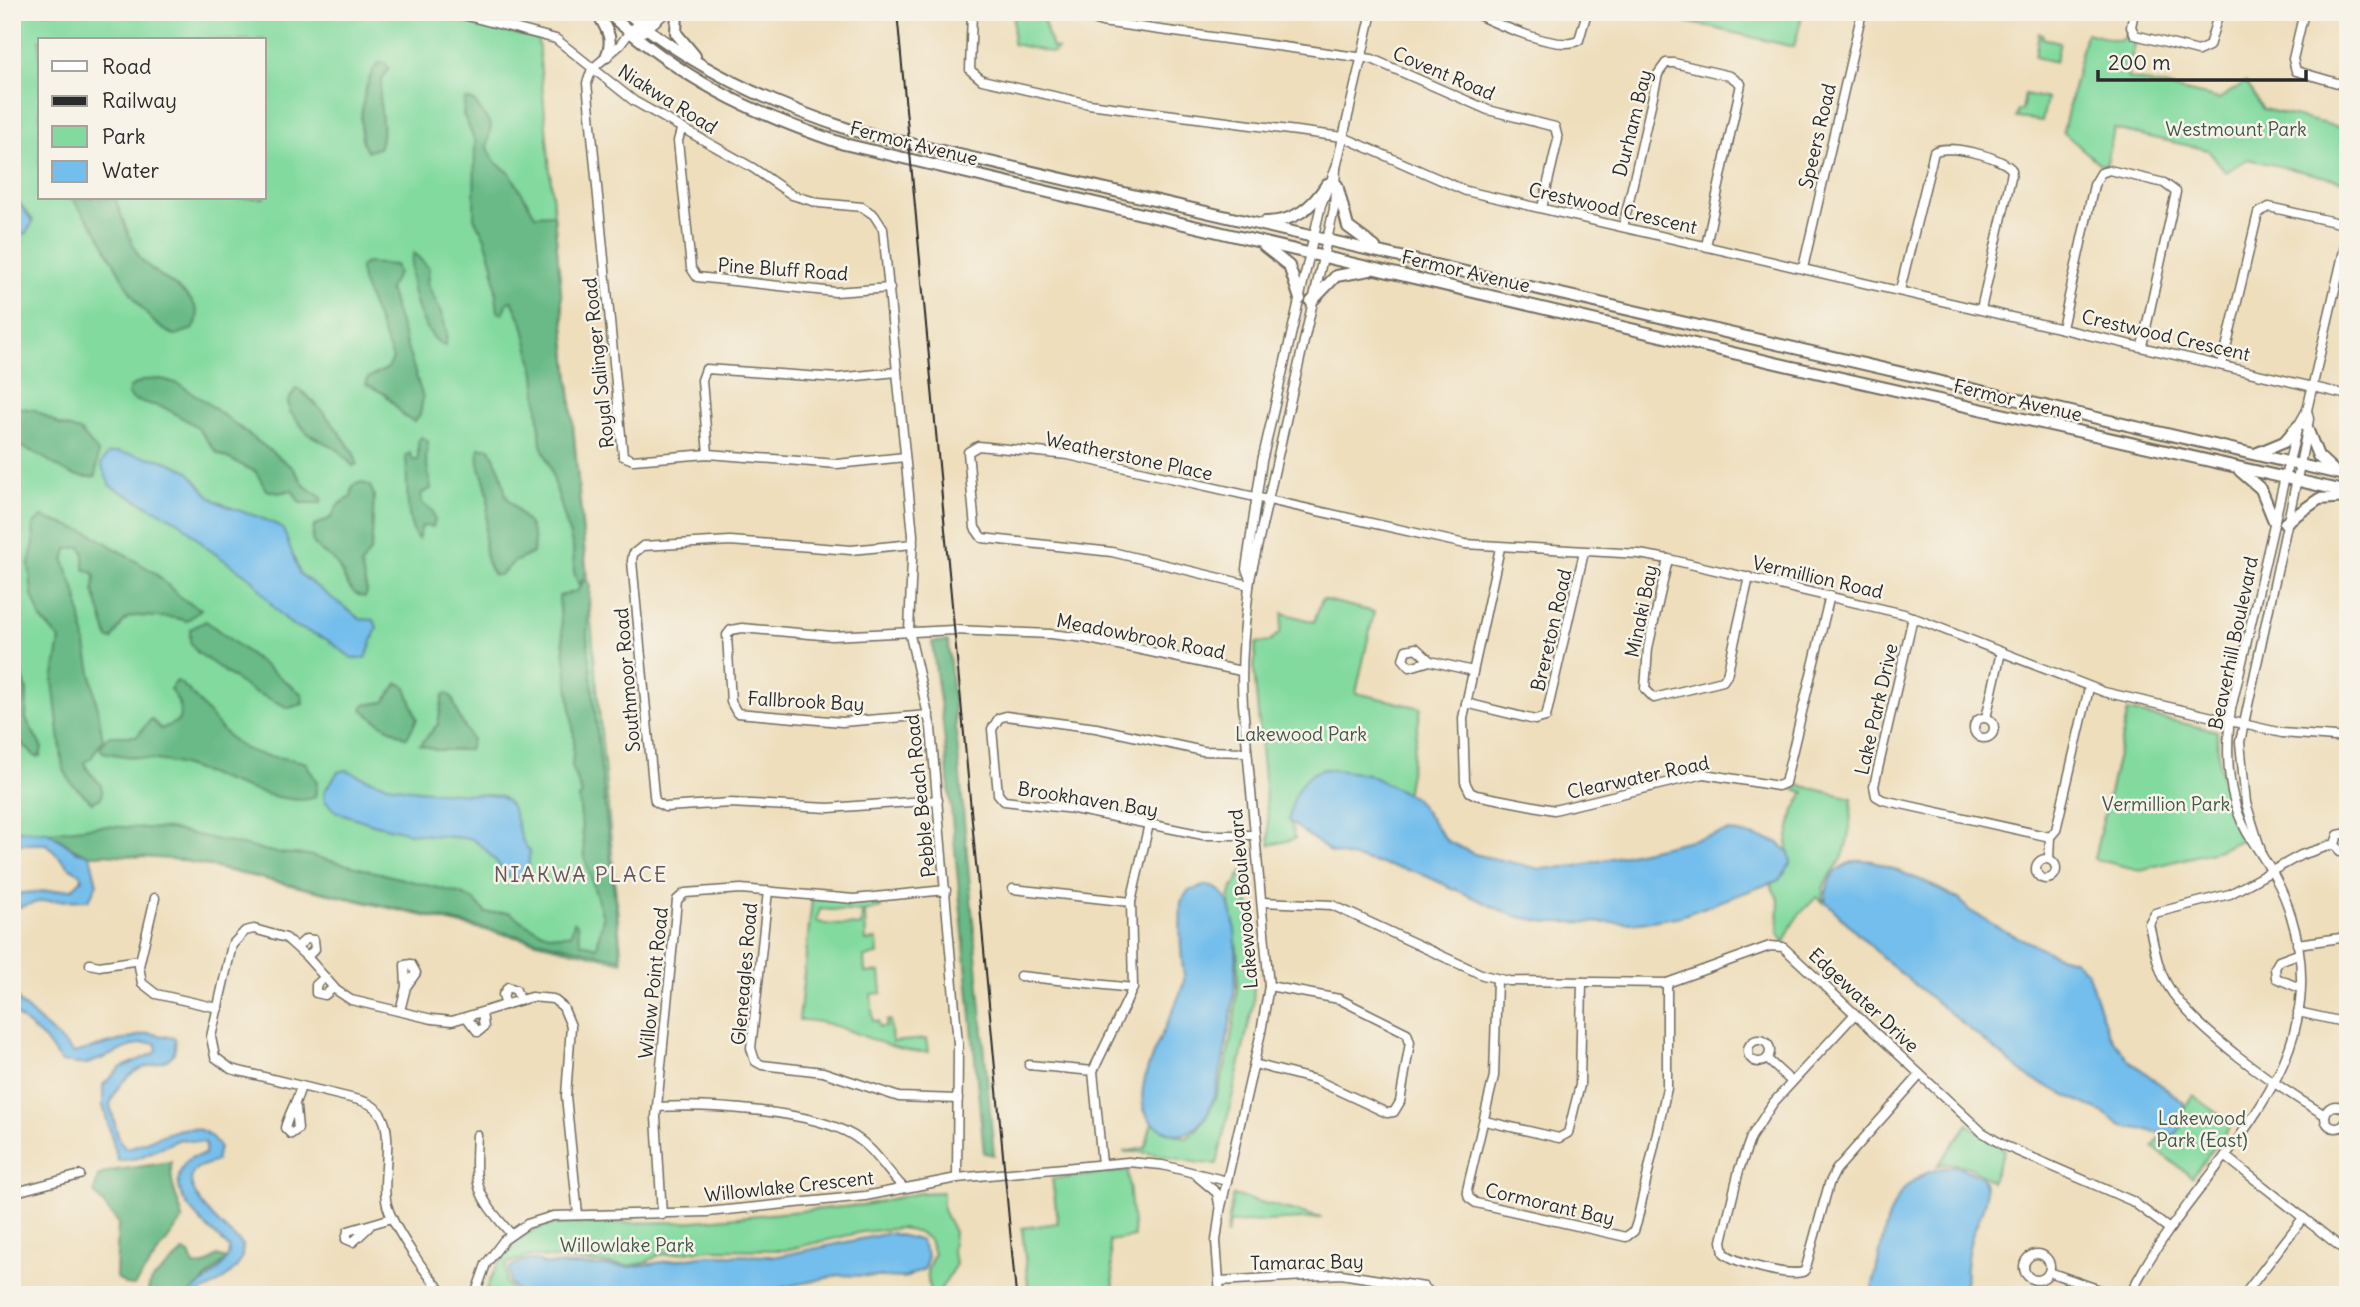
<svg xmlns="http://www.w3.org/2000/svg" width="2360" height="1307" font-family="Delius,sans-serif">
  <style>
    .green { fill: #82da9f; stroke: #568265; stroke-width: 2; fill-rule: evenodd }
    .forest { fill: #69ba86; stroke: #4a7258; stroke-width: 2 }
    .water { fill: #73beec; stroke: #4f748c; stroke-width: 2 }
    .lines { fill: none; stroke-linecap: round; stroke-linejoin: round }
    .minor-casing { stroke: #6f6a5e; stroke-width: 11 }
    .major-casing { stroke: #6f6a5e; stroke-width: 13 }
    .highway-casing { stroke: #6f6a5e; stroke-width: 14 }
    .minor { stroke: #fff; stroke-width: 8 }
    .major { stroke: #fff; stroke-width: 10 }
    .highway { stroke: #fff; stroke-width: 10 }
    .rail { stroke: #2b2b2b; stroke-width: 2 }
    .labels { text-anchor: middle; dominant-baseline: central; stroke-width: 5; stroke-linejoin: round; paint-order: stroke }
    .street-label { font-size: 19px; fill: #2b2b2b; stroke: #f7f3e8 }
    .park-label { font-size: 19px; fill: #415748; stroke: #f7f3e8 }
    .neighbourhood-label { font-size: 21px; letter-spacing: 2px; fill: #66555b; stroke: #f7f3e8 }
  </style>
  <rect width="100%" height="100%" fill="#f7f3e8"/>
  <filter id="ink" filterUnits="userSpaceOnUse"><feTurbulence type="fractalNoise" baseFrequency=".0143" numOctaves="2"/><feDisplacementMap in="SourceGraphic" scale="14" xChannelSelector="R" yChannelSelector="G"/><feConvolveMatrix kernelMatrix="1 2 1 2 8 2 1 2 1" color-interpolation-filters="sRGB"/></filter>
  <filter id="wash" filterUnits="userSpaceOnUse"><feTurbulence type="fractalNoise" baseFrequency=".00686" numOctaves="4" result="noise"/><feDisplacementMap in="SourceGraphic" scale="28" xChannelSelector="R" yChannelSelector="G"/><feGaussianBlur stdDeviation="1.57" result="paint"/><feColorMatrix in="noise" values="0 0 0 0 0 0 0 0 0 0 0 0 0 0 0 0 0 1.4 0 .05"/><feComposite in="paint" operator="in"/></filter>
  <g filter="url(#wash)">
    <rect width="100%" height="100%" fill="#eedebc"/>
    <g class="green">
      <path d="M12,12H420L538,39L622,962L120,846L48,832L12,830V236L33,220L12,194ZM40,40H264V198H40Z"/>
      <polygon points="1014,12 1041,12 1052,48 1058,49 1054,53 1013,44"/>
      <polygon points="1645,12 1803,12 1794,47"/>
      <polygon points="2039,33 2043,34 2042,38 2060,42 2055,62 2035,57"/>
      <polygon points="2086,33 2119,41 2129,35 2135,40 2128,78 2219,99 2246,82 2263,109 2348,129 2348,182 2248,159 2226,172 2208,150 2114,129 2107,163 2101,165 2063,132"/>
      <polygon points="2025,94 2047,99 2042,121 2016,118 2018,110 2022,110"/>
      <polygon points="1322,599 1374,612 1356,693 1421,708 1406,796 1367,774 1325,769 1290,821 1295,839 1270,845 1254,670 1256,643 1268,642 1280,633 1283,613 1314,622"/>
      <path d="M2128,711L2217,731C2217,771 2227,803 2241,840L2216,851L2140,870L2094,859Z"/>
      <path d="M1790,783L1852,798C1851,816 1850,840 1842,858C1833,875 1820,880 1823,902L1817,897C1800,913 1790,922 1785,944L1778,932L1779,900L1770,884L1779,880L1791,863L1787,842L1794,810L1804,792L1786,787Z"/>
      <path d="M1245,867L1255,962L1253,1005L1217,1164C1185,1165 1156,1149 1123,1152L1145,1148L1152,1122L1164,1131L1187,1138C1227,1112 1238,1005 1238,960C1238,944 1228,908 1230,895C1231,888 1241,875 1245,867Z"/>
      <path d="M812,899L879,900L881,908L864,912L820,909L816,921L825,924L861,926L862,913H865L866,941L877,940L878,955L864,957L865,973L880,972L882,993L871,994L873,1021H878L879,1027H886V1021L890,1020L892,1042L926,1039L928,1052C883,1053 845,1020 799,1020Z"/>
      <path d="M2193,1095L2232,1124L2192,1177L2153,1147L2162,1135H2175C2185,1122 2182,1107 2193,1095Z"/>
      <path d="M1968,1124L2005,1150L1991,1182C1976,1168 1959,1160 1938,1165Z"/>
      <polygon points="1128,1171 1134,1237 1109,1241 1115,1295 1029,1295 1022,1228 1058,1223 1052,1179"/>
      <path d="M943,1192V1210L954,1232L952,1251L956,1264L937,1295H930L927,1270L934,1254L929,1240L922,1234L901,1228L862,1232L785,1250L712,1249L659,1255L644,1263L628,1266L530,1256L506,1264V1283L515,1295L486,1291C498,1256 515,1233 553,1224L684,1222L864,1205L919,1193Z"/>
      <polygon points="1233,1195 1322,1218 1230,1223 1226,1236"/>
    </g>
    <g class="forest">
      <path d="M379,63H385L389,69C369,88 390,125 379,148L367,151C354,136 364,75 379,63Z"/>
      <polygon points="465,99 474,101 491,125 487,148 495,162 510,173 535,215 554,214 586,572 579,586 574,572 573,547 549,463 541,445 535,373 523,324 512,301 508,302 503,314 498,312 493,265 485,238 474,218 475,141 463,114"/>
      <path d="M72,198H115C122,218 129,239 140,258C151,276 215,298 193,329L176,335C142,327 115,263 98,233C90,221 80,210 72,198Z"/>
      <path d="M414,253L429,268L427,283C434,299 452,328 445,346C421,338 404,274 414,253Z"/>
      <polygon points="366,263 395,265 398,273 389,289 423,398 420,415 414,422 405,417 385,394 366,384 368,378 388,368 393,359 362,281 360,267"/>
      <polygon points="161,379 179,384 206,402 293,468 305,486 322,498 321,503 300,503 292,490 279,493 266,490 256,472 217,453 196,426 165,408 134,400 128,395 130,387 144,380"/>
      <path d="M296,388C310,393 356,449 357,464L353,466L337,449L308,434L290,412L288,402Z"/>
      <path d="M12,407L35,410L60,425L80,431L98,452L96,476C72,481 57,465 39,455C31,450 21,447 12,444Z"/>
      <path d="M421,437L428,441L426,459L431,489L422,493C419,503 424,506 432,510L435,519L433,527L422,526L418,539C404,525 408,474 406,455L410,453L413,460H418V442Z"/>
      <path d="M479,448H490L501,473L506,496L530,526L534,539L533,553L514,562L500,575H494C476,550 489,524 488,498C488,481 476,470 479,448Z"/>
      <path d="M361,482L370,486L374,495L372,538L371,550L361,565L367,592L365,597C344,594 346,571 332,559C324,553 316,550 312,540L314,526L331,518L338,505L351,497L353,486Z"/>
      <path d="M42,517L90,533L155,573L182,599L201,609L187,621C175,617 167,617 155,617C126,615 128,613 112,640L108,638L94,591L95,574L84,569V554L81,547L67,549L64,561L77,596L103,739L91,758L85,762C87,778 107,780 101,798L92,802L71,783L63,768L53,681L60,640L41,619L32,595L29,564L34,542L33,525Z"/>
      <path d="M585,579L590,584L587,635L621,959L182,860L103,854C80,859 67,842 48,832L100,826L169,829L277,853L308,855L462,894L475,901L486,913L509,912C526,925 549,940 571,934L574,922L577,924L581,943L597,947L603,917L585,859L579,798L582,794L572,767L574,738L560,612L559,596L577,591Z"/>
      <polygon points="206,621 302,694 303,704 289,708 250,690 197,652 190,642 190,629"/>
      <polygon points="12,640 27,691 26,719 42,748 40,756 36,757 12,734"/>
      <polygon points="948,641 994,1155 984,1153 943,724 932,642"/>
      <path d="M177,681C194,689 220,735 242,747C262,759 285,756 306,763L317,782L315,797C286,810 209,772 178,764C154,758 128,758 103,752L100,748L108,736H137L151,719L161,729L178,721C185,709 177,699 170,689Z"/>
      <path d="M398,683L406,687L417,719L407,738C390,729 376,722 362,709L364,705L384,702Z"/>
      <polygon points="447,694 452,697 459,717 472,740 469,750 438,750 420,745 438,724 443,695"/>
      <path d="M171,1162C170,1189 178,1196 183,1219L134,1286L126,1285L116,1277L118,1223L94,1192L98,1176L110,1171Z"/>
      <polygon points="184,1251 189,1254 194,1266 205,1265 217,1256 227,1259 188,1295 147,1295 150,1282"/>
    </g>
    <g class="water">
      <polygon points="12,194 33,222 26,233 12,236 12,223 17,218 12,211"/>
      <path d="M118,452C140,456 168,458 187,471C199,480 204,495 218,502C239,513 263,515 283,529L300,574L360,619L374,620L377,627L366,658H352L326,639L292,625L275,609L253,580L207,548L181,523L110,486L101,464L108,454Z"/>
      <path d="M1325,769L1367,774L1414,797L1447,841L1474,854L1540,869L1577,866L1730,831L1777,842L1789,852L1791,863L1779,880L1681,916L1640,923L1547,922L1514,916L1417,872L1332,853L1289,821C1291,798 1301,774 1325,769Z"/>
      <path d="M347,770C395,795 446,791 499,796C522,806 512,834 530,851L528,867L519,878L510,877L484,848L472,839L410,833L376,825L337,812L325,801L324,792L338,772Z"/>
      <polygon points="12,830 48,832 77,852 90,855 97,884 89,900 42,901 12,909 12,894 72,889 82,879 81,874 70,868 46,844 12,844"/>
      <path d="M1860,860L1873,861L1928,883L1960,900L1969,910L2001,929L2058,956L2073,960L2087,971L2108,1033L2129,1060L2184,1103L2182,1126L2175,1135L2122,1126L2104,1113L2031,1079L1887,962L1825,901C1827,876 1836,866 1860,860Z"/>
      <path d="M1204,886C1264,883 1224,1073 1211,1105C1206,1118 1192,1137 1177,1134C1099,1118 1176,1022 1184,981C1185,973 1182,968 1182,960C1180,941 1180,922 1181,902L1188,891Z"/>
      <path d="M12,988L20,1003L74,1053L148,1033L175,1038C179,1066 155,1061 138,1070C124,1078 115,1089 110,1105L119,1140L126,1148C156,1143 196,1107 219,1147L216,1161C209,1165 200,1165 195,1170C177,1190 229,1233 243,1245C242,1251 243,1257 240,1262C232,1276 204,1295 188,1295C201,1283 230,1268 229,1248C210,1228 156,1191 189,1159C194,1155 199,1157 205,1154L206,1143L180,1139L138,1158L118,1161L103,1105V1085L120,1068L157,1052L156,1044C139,1037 102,1062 85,1064C77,1065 69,1063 61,1062L45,1040L12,1011Z"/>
      <path d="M1956,1166L1981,1176C1994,1198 1977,1218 1971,1239C1966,1258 1964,1275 1966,1295H1870C1888,1238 1879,1173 1956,1166Z"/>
      <path d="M890,1233L920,1240L928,1256L924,1269L905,1278L840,1275L757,1293L729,1295H521L510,1284L509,1269C520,1260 531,1257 544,1264L631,1267L708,1255L779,1256Z"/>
    </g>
  </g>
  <g filter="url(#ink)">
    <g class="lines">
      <g class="minor-casing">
        <g id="minor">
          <polyline points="452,12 556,39 634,101 753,168 792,195 819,203 862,207 874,215 883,229 913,535 909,631 931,728 958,1044 957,1178"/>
          <polyline points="972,12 970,70 982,80 1089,104 1343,137 1466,191 2348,395"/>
          <polyline points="1085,12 1089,18 1102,22 1372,59 1488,110 1555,127 1558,139 1542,208"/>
          <path d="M1472,12C1492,22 1560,53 1579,40L1587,12"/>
          <polyline points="2029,12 2046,12"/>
          <polyline points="2134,12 2131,27 2135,35 2198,51 2209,46 2219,12"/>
          <polyline points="2304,12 2293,59 2296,71 2348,86"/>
          <polyline points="592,69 587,83 623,456 633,460 708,454 837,464 905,457"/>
          <polyline points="592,69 620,45 629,33"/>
          <polyline points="681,130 678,141 691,268 697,277 835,292 890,288"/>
          <polyline points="1623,227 1658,74 1666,63 1674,63 1730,76 1741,84 1706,246"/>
          <polyline points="1803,268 1862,12"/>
          <path d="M1900,290L1934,152C1946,143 2004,157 2012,170L2011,177L1981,309"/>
          <polyline points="2062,328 2094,185 2101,173 2109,170 2164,183 2176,192 2142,346"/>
          <polyline points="2222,365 2258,213 2269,207 2348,225"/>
          <polyline points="708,454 702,380 706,369 837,378 897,372"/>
          <polyline points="913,544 851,550 730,541 643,546 633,554 632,561 654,795 655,801 665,807 730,803 829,808 938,800"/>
          <polyline points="1500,548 1463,718 1465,782 1470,792 1476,795 1554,810 1704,774 1778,786 1785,783 1830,595"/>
          <polyline points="1668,559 1648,648 1645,689 1654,698 1723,681 1727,675 1749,577"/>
          <polyline points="1250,579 1246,569 1262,461 1321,205 1336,168 1372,12"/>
          <polyline points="1249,585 1112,552 982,538 975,528 968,452 978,446 1068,455 1465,544 1639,554 1668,559 1904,614 2104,692 2282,733 2348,738"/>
          <polyline points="1913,617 1874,786 1876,796 1883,800 2050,837"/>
          <polyline points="1430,661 1410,667 1403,659 1406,650 1416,648 1430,661 1473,671"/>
          <polyline points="1466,703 1535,720 1546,717 1584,552"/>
          <polyline points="929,715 842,722 737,713 731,702 727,635 731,630 742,628 832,636 954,630 1050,634 1085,638 1241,671"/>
          <circle cx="1984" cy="728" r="10"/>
          <polyline points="1986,718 2001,652"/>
          <polyline points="1247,752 1203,751 1096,728 1006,716 999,718 992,729 998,794 1004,801 1074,809 1203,835 1254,835"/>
          <polyline points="2348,833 2338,835 2335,844 2340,852 2348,852"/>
          <polyline points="2261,851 2246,803 2240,742 2300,465 2309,419 2307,410"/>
          <circle cx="2046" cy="869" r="10"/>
          <polyline points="2049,859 2050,837 2056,830 2089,688"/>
          <polyline points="1013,889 1131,902"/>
          <polyline points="768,891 751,1048 755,1061 762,1065 823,1072 899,1097 958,1099"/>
          <polyline points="155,898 139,966 142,983 156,994 218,1008"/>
          <polyline points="1262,902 1332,905 1483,975 1509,981 1667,983 1770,946 1783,947 1982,1132 2003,1145 2132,1201 2168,1228"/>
          <polyline points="2297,944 2348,937"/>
          <polyline points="297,947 306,939 314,940 315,949 307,957"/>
          <polyline points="2298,954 2279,961 2275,968 2276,978 2300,988"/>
          <polyline points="90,964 99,966 140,960"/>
          <polyline points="1020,976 1133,988"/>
          <polyline points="325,977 316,985 316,993 325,995 333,988"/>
          <polyline points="1497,980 1494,1076 1467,1190 1469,1198 1476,1203 1626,1237 1634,1231 1637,1222 1667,1088 1667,983"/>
          <polyline points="506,1005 503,995 508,987 516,990 520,1000"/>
          <polyline points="400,1011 406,987 416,973 411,964 405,965 406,987"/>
          <polyline points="2298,1012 2348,1023"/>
          <path d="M1855,1014L1773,1103L1751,1137L1739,1170L1722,1241L1724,1253C1736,1263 1791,1278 1805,1271L1829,1184L1836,1170L1920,1075"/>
          <polyline points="467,1018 478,1032 484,1027 482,1013"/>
          <circle cx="1759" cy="1051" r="11"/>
          <polyline points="1767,1059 1792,1082"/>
          <polyline points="1254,1064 1316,1080 1387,1113 1394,1112 1400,1102 1410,1042 1407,1033 1339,999 1269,986"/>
          <polyline points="1029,1065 1093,1071"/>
          <circle cx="2336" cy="1117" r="11"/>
          <path d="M657,1107C706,1104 812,1110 854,1136C875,1149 885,1169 902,1186"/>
          <path d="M296,1108L298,1129L291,1134L285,1128C289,1113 297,1102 301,1086"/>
          <path d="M2325,1115C2280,1089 2194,1030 2168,986C2157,968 2154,945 2149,924L2155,913L2230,894L2301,855L2335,844"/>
          <polyline points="1485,1121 1559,1138 1568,1133 1580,1085 1582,982"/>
          <path d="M477,1135C474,1188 476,1194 511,1234"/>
          <polyline points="2225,1156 2348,1253"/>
          <polyline points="1102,1164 1093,1071 1133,988 1131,902 1149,824"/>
          <polyline points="1198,1177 1217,1193 1219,1204"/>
          <polyline points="12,1193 80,1175"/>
          <polyline points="662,1215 656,1117 677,900 685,893 741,889 854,899 946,890"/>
          <polyline points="369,1227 353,1242 346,1239 348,1231 392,1218"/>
          <circle cx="2037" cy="1267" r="13"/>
          <polyline points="2049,1272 2114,1295"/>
          <polyline points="1219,1281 1341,1274 1424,1287 1433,1295"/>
          <path d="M447,1295C429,1281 393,1227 387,1205C378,1169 406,1112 359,1100L231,1069L215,1057L211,1037L232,945L245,931L254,929L286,938L307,957L336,990L351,1000L432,1019L452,1021L531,997L553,999L563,1007L571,1026L566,1096L578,1215"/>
          <polyline points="475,1295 486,1264 504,1240 527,1224 553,1216 707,1212 865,1196 957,1178 1128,1162 1162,1165 1227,1181"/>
          <path d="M1220,1295L1216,1241L1220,1211L1261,1032L1269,986L1243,705C1240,662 1245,621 1250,579L1334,209L1336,168"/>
          <path d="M2130,1295C2191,1166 2342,1079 2291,916C2283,888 2269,866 2253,842C2226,803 2225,753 2231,709L2285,477L2298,426L2307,410L2348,233"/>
          <polyline points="2244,1295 2303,1218"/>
        </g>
      </g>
      <g class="major-casing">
        <g id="major">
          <polyline points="643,31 665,12"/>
          <polyline points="629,33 651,12"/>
        </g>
      </g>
      <g class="highway-casing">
        <g id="highway">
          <path d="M597,12C606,29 615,38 606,57"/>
          <path d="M607,12C681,79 750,113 844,144L1784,365L2348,492"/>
          <path d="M626,12C693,68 769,103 851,130L2348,476"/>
          <polyline points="677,12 676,33 695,56"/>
          <polyline points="1337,185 1348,227 1375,247"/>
          <path d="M1265,222C1294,222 1312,208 1327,184"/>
          <polyline points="1264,246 1289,266 1300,299"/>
          <polyline points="1311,302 1336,276 1370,270"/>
          <polyline points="2307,428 2318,456 2333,470"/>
          <polyline points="2255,454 2284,442 2298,426"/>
          <polyline points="2240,471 2261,489 2274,521"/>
          <polyline points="2285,523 2319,499 2348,497"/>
        </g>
      </g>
      <use href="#minor" class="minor"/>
      <use href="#major" class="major"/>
      <use href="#highway" class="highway"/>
      <polyline class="rail" points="897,12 1016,1295"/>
    </g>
  </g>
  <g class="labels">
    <g class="street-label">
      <text transform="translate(1444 73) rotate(23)">Covent Road</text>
      <text transform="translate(668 99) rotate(32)">Niakwa Road</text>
      <text transform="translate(1632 123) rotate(-76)">Durham Bay</text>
      <text transform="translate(1817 136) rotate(-77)">Speers Road</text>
      <text transform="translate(914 143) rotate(14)">Fermor Avenue</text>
      <text transform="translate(1613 208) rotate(13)">Crestwood Crescent</text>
      <text transform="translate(783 269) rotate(4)">Pine Bluff Road</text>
      <text transform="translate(1466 271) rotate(13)">Fermor Avenue</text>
      <text transform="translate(2166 335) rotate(13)">Crestwood Crescent</text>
      <text transform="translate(598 363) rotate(-96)">Royal Salinger Road</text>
      <text transform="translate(2018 400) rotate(13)">Fermor Avenue</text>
      <text transform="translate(1129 456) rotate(12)">Weatherstone Place</text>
      <text transform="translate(1818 577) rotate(13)">Vermillion Road</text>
      <text transform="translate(1641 611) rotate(-78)">Minaki Bay</text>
      <text transform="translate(1551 630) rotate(-77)">Brereton Road</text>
      <text transform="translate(1141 636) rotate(11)">Meadowbrook Road</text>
      <text transform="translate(2233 643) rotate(-78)">Beaverhill Boulevard</text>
      <text transform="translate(627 680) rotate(-95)">Southmoor Road</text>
      <text transform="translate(806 701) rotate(3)">Fallbrook Bay</text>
      <text transform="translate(1876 709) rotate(-77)">Lake Park Drive</text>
      <text transform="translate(1638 777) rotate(-12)">Clearwater Road</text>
      <text transform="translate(920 796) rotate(-96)">Pebble Beach Road</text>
      <text transform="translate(1088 799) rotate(9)">Brookhaven Bay</text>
      <text transform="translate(1243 899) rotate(-95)">Lakewood Boulevard</text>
      <text transform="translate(744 974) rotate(-85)">Gleneagles Road</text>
      <text transform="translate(653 983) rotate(-84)">Willow Point Road</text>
      <text transform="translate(1864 1000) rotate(43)">Edgewater Drive</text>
      <text transform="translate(789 1186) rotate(-6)">Willowlake Crescent</text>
      <text transform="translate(1550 1204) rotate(13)">Cormorant Bay</text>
      <text transform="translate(1307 1262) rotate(-1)">Tamarac Bay</text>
    </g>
    <g class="park-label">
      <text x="2236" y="129">Westmount Park</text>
      <text x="1301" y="734">Lakewood Park</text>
      <text x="2166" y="804">Vermillion Park</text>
      <text x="2202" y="1118">Lakewood<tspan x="2202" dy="22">Park (East)</tspan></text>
      <text x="627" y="1245">Willowlake Park</text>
    </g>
    <g class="neighbourhood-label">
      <text x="581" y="874">NIAKWA PLACE</text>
    </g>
  </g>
  <rect width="2360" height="1307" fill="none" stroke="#f7f3e8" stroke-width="42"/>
  <rect x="38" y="38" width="228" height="161" fill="#f7f3e8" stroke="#a5a39c" stroke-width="2"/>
  <rect x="52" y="61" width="35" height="10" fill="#ffffff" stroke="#a5a39c" stroke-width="2"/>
  <text x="102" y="74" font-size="21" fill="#2b2b2b">Road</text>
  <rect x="52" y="96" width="35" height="10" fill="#2b2b2b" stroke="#a5a39c" stroke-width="2"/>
  <text x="102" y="108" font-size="21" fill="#2b2b2b">Railway</text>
  <rect x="52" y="126" width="35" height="21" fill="#82da9f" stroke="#a5a39c" stroke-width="2"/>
  <text x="102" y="144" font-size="21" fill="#2b2b2b">Park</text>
  <rect x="52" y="161" width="35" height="21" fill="#73beec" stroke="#a5a39c" stroke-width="2"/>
  <text x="102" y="178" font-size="21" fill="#2b2b2b">Water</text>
  <path d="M2098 70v10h208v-10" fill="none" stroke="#2b2b2b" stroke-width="3.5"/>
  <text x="2108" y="70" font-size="21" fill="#2b2b2b" stroke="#f7f3e8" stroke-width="5" paint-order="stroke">200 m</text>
</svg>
